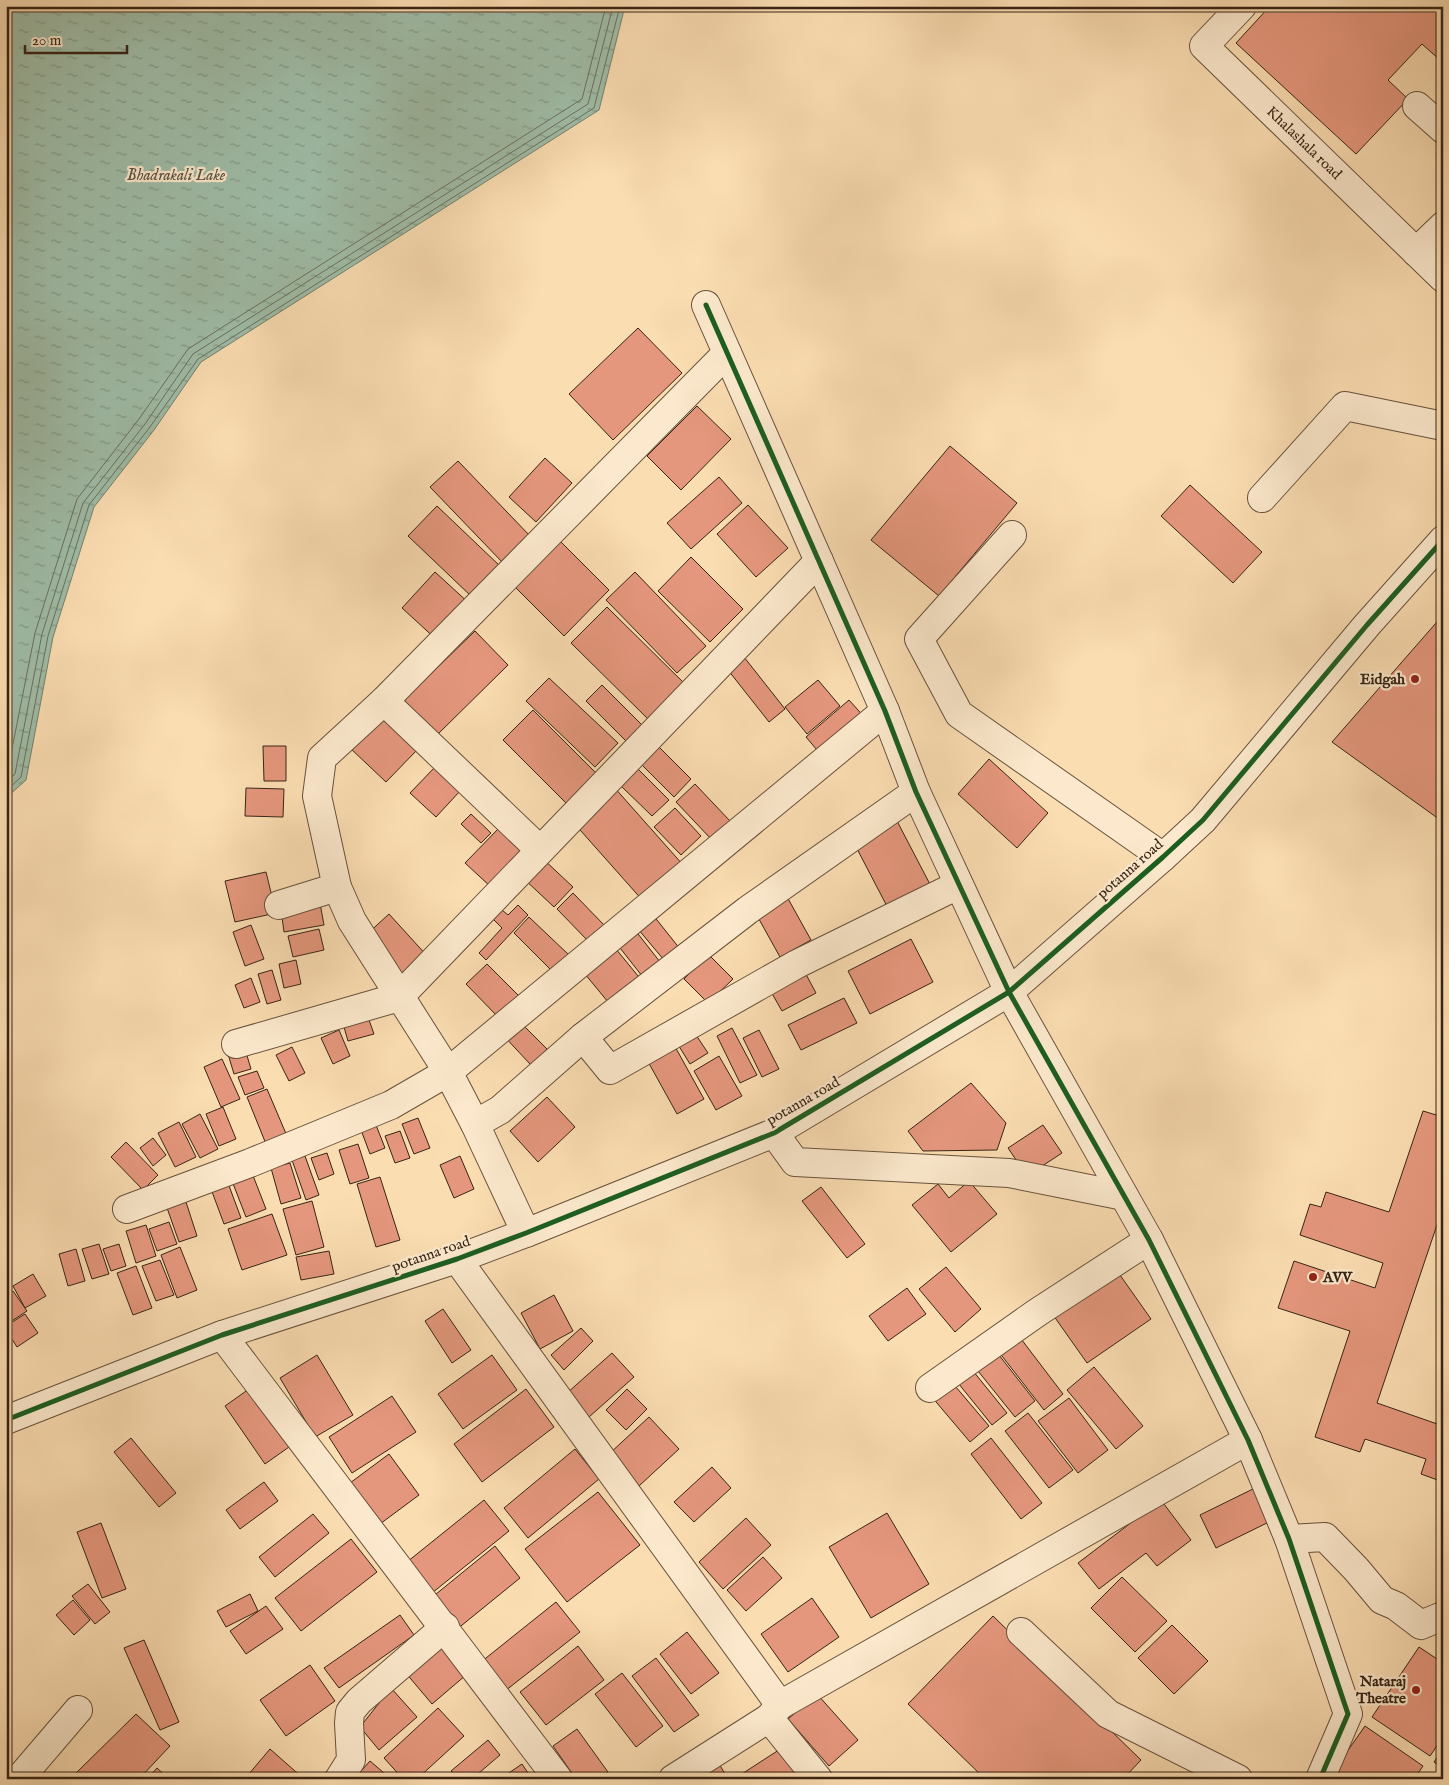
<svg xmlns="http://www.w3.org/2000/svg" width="1449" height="1785" font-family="'IM FELL English',serif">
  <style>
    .water { fill: url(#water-ripples); stroke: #75806d }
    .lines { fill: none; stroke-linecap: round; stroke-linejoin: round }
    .shore { stroke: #6b705e; stroke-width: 1 }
    .building { fill: #e5977d; stroke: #372415 }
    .minor-casing { stroke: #68523c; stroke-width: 30 }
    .minor { stroke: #fce9cd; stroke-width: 28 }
    .cycleway-casing { stroke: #fce9cd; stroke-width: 8 }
    .cycleway { stroke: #1b5e20; stroke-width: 5 }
    .poi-dot { fill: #8f2418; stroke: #fce9cd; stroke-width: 2 }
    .labels { text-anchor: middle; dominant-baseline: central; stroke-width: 4.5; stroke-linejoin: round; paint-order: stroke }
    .street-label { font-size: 15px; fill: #372415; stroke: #fce9cd }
    .poi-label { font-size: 15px; font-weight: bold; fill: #372415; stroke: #fce9cd; text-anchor: end }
    .water-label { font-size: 16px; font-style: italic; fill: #565241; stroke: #fce9cd }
  </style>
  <defs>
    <pattern id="water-ripples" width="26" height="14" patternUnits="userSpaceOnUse" patternTransform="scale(1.25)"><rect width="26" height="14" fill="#9fbda8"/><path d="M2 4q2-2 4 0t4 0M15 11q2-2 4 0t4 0" fill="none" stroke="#829988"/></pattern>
  </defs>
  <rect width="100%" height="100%" fill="#fbddb2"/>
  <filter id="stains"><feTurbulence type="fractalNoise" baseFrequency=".004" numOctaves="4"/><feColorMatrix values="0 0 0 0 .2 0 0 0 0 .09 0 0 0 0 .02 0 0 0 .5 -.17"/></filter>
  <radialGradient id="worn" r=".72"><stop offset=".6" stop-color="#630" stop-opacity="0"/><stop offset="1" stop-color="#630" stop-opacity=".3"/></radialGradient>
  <polygon class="water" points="6,6 625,6 599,110 201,362 154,430 94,507 53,637 26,780 6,798"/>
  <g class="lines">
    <g class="shore">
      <polyline points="6,772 8,769 35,633 77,499 139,419 188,349 582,99 606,6"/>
      <polyline points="6,782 15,774 42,634 83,503 145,424 193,354 588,104 613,6"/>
      <polyline points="6,791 21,777 48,636 89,505 150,427 198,359 594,108 620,6"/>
    </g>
  </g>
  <g class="building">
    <polygon points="1270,6 1443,6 1443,60 1441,61 1422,44 1388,80 1408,99 1356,154 1236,43"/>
    <polygon points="638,328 682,373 613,440 569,394"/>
    <polygon points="697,406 731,439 681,490 647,456"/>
    <polygon points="950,446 1017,503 939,596 871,540"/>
    <polygon points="545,458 572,483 536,522 509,497"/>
    <polygon points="458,461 532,538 504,564 430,487"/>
    <polygon points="719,477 742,503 691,549 667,523"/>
    <polygon points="1190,485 1262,552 1233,583 1161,516"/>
    <polygon points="748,505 788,548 756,577 717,534"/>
    <polygon points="437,506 501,567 472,597 408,536"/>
    <polygon points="558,539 609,590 564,636 513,585"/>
    <polygon points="691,557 743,609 710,642 658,591"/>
    <polygon points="435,572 471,605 438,641 402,608"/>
    <polygon points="635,572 706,646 677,673 606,600"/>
    <polygon points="607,607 686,685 650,721 571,643"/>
    <polygon points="1443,615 1443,822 1332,742"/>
    <polygon points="475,631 508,665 438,734 404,700"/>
    <polygon points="744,657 785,709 769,722 728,670"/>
    <polygon points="549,678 618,743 595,767 526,701"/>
    <polygon points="818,680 840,706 807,734 785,707"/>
    <polygon points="602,685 644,727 628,743 586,701"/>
    <polygon points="849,700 867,720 823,757 806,737"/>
    <polygon points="533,710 598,775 567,804 503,740"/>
    <polygon points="382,713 418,749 386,782 349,747"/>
    <polygon points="656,744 691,779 674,797 639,762"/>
    <polygon points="263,746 286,746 286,781 264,781"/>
    <polygon points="989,759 1048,813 1017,848 958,794"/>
    <polygon points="436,766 461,790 436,817 410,793"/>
    <polygon points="637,768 669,800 652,816 620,785"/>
    <polygon points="695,784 731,822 712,840 676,802"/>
    <polygon points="613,786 684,866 644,902 573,822"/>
    <polygon points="246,788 284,789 283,817 245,816"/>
    <polygon points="675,808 701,836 681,855 654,827"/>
    <polygon points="471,814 491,833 481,843 461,824"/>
    <polygon points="897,821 934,892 891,914 854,843"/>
    <polygon points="500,827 525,851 491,887 465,863"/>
    <polygon points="541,857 573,887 554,907 522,877"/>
    <polygon points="266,872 276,913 235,922 225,881"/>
    <polygon points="573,893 605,926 589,942 557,909"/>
    <polygon points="786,895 811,940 780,957 755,912"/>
    <polygon points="320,903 324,925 284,932 281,910"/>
    <polygon points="518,905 528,915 486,960 479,953 502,928 493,919 502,910 508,915"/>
    <polygon points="649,910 684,954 669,966 633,923"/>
    <polygon points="389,914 429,958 405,979 365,936"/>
    <polygon points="529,917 569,955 553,972 514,933"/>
    <polygon points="251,925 264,959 245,966 233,932"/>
    <polygon points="631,925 664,967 646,981 613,939"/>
    <polygon points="319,929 324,950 293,957 288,936"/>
    <polygon points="911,939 933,982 870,1014 848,971"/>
    <polygon points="611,943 643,982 613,1008 580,968"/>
    <polygon points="708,954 733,979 708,1003 684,979"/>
    <polygon points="296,960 301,984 284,988 279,964"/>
    <polygon points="487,964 520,997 499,1018 466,984"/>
    <polygon points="801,965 816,993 782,1011 766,983"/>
    <polygon points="272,970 281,1000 267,1004 258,974"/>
    <polygon points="251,978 260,1002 244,1008 235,985"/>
    <polygon points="844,998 857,1023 801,1050 788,1025"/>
    <polygon points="516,1018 547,1049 531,1065 501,1033"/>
    <polygon points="369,1020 374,1034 348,1041 344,1027"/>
    <polygon points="732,1028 757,1075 740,1083 717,1036"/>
    <polygon points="339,1030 350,1056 333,1064 321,1038"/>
    <polygon points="759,1030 779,1069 762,1077 743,1038"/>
    <polygon points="694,1032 708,1053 690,1064 677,1043"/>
    <polygon points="673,1043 704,1099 677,1114 646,1058"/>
    <polygon points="292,1047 305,1073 289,1081 276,1055"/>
    <polygon points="245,1049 251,1069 234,1074 228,1054"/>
    <polygon points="719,1056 742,1096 716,1110 694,1071"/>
    <polygon points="222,1059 240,1099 221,1107 204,1067"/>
    <polygon points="257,1071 264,1088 245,1095 238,1077"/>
    <polygon points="971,1083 1006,1123 997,1150 923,1151 908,1131"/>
    <polygon points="267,1089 287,1136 266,1144 247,1097"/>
    <polygon points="547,1097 575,1127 538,1162 510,1131"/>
    <polygon points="223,1107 236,1139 219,1146 206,1114"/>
    <polygon points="1423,1111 1443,1117 1443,1207 1377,1403 1443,1426 1443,1482 1421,1474 1426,1459 1365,1439 1360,1452 1315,1437 1350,1331 1278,1308 1294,1261 1375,1288 1383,1263 1300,1235 1310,1204 1321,1207 1326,1192 1389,1212"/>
    <polygon points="200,1114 218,1149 200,1158 182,1124"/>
    <polygon points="418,1118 430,1148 414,1154 402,1124"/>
    <polygon points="179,1122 196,1157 175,1167 158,1133"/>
    <polygon points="376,1125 385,1148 370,1154 361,1130"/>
    <polygon points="1043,1125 1062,1153 1027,1176 1008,1148"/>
    <polygon points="400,1131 410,1158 395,1163 385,1136"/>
    <polygon points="153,1138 166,1155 153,1166 140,1148"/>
    <polygon points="126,1142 158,1175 143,1190 111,1157"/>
    <polygon points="358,1144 369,1178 350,1184 339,1150"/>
    <polygon points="327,1153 334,1174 319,1180 311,1158"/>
    <polygon points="305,1156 319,1195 306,1200 292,1160"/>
    <polygon points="460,1156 474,1189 454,1198 440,1165"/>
    <polygon points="290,1163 301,1198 281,1204 271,1168"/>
    <polygon points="252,1173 266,1209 246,1217 232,1181"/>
    <polygon points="380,1177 400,1240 376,1247 357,1184"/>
    <polygon points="969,1181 997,1214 951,1252 912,1205 938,1184 949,1198"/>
    <polygon points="228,1183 241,1218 224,1224 211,1189"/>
    <polygon points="821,1187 865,1244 847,1258 802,1201"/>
    <polygon points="185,1199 197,1236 179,1242 166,1205"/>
    <polygon points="312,1201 324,1247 296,1255 283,1209"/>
    <polygon points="272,1214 287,1255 242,1270 228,1229"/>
    <polygon points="169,1222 177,1244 157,1251 149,1229"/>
    <polygon points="146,1225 156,1256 136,1263 126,1231"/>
    <polygon points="99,1244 109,1274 92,1279 82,1249"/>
    <polygon points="119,1244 126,1266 111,1271 103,1249"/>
    <polygon points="180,1247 197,1290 177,1298 161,1255"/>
    <polygon points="76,1249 85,1281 68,1286 59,1254"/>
    <polygon points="329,1251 334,1274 301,1280 296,1257"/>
    <polygon points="160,1260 174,1295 156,1301 142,1266"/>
    <polygon points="136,1266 152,1308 133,1315 117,1273"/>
    <polygon points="946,1267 981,1309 955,1332 919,1289"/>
    <polygon points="1115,1268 1151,1319 1087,1363 1051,1312"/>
    <polygon points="33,1274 46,1296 25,1308 13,1286"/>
    <polygon points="907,1288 926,1314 888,1341 869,1316"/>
    <polygon points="13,1291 27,1311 7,1324 6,1296"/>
    <polygon points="554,1295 573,1331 540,1349 521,1313"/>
    <polygon points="443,1309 471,1350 452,1363 425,1321"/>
    <polygon points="25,1314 38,1333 17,1347 6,1330 6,1326"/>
    <polygon points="581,1328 593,1341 564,1370 551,1355"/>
    <polygon points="1015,1331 1063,1394 1044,1410 995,1347"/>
    <polygon points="995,1350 1035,1401 1015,1417 974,1366"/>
    <polygon points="612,1353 634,1377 589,1417 567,1393"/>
    <polygon points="317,1355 353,1415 315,1437 280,1378"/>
    <polygon points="492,1355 517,1390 463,1429 438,1394"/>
    <polygon points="969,1366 1007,1413 992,1425 954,1378"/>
    <polygon points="1094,1367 1143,1426 1116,1449 1067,1390"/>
    <polygon points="950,1380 989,1426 970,1442 931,1396"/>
    <polygon points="249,1389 289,1447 265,1464 225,1406"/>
    <polygon points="526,1389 554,1427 482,1482 454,1444"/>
    <polygon points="627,1389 647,1409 626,1430 606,1410"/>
    <polygon points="392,1396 416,1432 352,1473 329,1437"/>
    <polygon points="1069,1398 1108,1450 1078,1473 1038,1421"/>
    <polygon points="1028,1413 1073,1470 1049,1488 1005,1431"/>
    <polygon points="649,1417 679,1449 639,1486 609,1454"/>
    <polygon points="131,1438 176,1493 159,1507 114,1452"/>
    <polygon points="991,1438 1042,1503 1021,1519 971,1454"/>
    <polygon points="575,1449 599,1479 528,1538 504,1508"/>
    <polygon points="389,1454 419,1495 380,1524 350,1483"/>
    <polygon points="712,1467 731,1488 694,1522 674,1502"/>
    <polygon points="264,1482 278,1501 240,1529 226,1510"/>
    <polygon points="1259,1486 1275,1519 1216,1548 1200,1515"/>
    <polygon points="598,1492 640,1545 567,1602 525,1549"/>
    <polygon points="484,1500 509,1531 432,1593 407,1562"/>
    <polygon points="1161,1500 1191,1540 1157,1566 1146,1553 1099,1589 1078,1563"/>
    <polygon points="887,1513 929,1584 871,1618 829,1547"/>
    <polygon points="313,1514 329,1533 275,1577 259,1557"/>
    <polygon points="746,1518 771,1545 723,1589 699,1562"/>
    <polygon points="101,1523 126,1589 102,1598 77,1532"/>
    <polygon points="351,1539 377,1572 301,1631 275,1598"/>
    <polygon points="495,1546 520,1578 456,1630 430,1599"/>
    <polygon points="763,1557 782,1578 746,1611 727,1590"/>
    <polygon points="1122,1577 1167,1621 1135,1652 1091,1608"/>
    <polygon points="88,1584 110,1612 95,1624 72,1596"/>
    <polygon points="250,1594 258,1611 226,1627 217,1611"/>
    <polygon points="812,1598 839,1637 788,1672 761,1634"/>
    <polygon points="73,1600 90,1620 74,1635 56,1615"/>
    <polygon points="556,1602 580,1632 505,1691 481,1662"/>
    <polygon points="266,1606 283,1629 246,1654 230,1631"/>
    <polygon points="400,1615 414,1635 339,1688 324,1668"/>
    <polygon points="993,1616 1141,1760 1123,1779 985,1779 908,1704"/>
    <polygon points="1172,1625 1208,1661 1174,1694 1138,1658"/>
    <polygon points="687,1632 719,1673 691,1694 660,1654"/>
    <polygon points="144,1640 179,1722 160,1730 124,1648"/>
    <polygon points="440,1643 466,1675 432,1704 405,1672"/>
    <polygon points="578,1646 604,1680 546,1725 520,1692"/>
    <polygon points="1419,1647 1443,1663 1443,1737 1430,1756 1372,1717"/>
    <polygon points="656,1658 699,1715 674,1732 632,1676"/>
    <polygon points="310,1665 335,1701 286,1736 260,1700"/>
    <polygon points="622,1673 663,1726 636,1747 595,1694"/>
    <polygon points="391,1688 417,1717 379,1750 360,1727"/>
    <polygon points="817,1694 858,1740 829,1766 788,1719"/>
    <polygon points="438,1708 464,1736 417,1779 403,1779 384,1758"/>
    <polygon points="136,1714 170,1746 139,1779 77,1779 74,1775"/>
    <polygon points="1365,1726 1423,1766 1414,1779 1333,1779 1330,1776"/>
    <polygon points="577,1729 608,1772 598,1779 576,1779 553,1746"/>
    <polygon points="488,1740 500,1755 472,1779 458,1779 451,1771"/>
    <polygon points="785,1746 806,1779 734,1779"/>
    <polygon points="270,1749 304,1779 252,1779 248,1775"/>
    <polygon points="1443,1749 1443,1768 1434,1762"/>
    <polygon points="370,1761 391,1779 354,1779"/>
    <polygon points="718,1762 728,1779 691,1779"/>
    <polygon points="522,1764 532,1779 500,1779"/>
    <polygon points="157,1768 169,1779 147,1779"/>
  </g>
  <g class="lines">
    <g class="minor-casing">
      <g id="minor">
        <polyline points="1242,6 1204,46 1443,278"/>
        <polyline points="1417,106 1443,129"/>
        <polyline points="1416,252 1443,226"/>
        <polyline points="706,305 885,711 916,792 1009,992 1149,1240 1248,1440 1289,1539 1348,1714 1320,1779"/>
        <polyline points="1262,498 1345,406 1443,426"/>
        <polyline points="1012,535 919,639 959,714 1163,857"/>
        <polyline points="384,701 540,850"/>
        <polyline points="279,905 337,887"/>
        <polyline points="583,1037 610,1070 797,964 958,885"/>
        <polyline points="236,1044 399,997 819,561"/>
        <polyline points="475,1124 500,1110 583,1037 748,910 916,792"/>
        <polyline points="774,1133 795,1162 1009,1173 1124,1196"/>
        <polyline points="127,1209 250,1163 391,1105 448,1072 885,711"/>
        <polyline points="526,1233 475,1124 448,1072 352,921 337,887 317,796 322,758 384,701 727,353"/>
        <polyline points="457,1259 780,1705"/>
        <polyline points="222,1335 558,1779"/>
        <polyline points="930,1388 1038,1312 1149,1240"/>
        <polyline points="6,1420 222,1335 457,1259 526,1233 774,1133 1009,992 1163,857 1203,820 1367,625 1443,540"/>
        <polyline points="1289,1539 1325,1537 1356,1569 1382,1600 1396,1606 1421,1625 1440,1617 1443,1618"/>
        <polyline points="1021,1632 1108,1714 1238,1779"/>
        <polyline points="769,1718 818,1779"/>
        <polyline points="19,1779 78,1710"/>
        <polyline points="339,1779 351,1760 349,1723 350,1712 359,1701 445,1627"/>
        <polyline points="673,1779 769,1718 780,1705 1248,1440"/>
      </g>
    </g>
    <use href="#minor" class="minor"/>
    <g class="cycleway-casing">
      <g id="cycleway">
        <polyline points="706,305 885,711 916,792 1009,992 1149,1240 1248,1440 1289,1539 1348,1714 1320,1779"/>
        <polyline points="6,1420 222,1335 457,1259 526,1233 774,1133 1009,992 1163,857 1203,820 1367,625 1443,540"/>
      </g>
    </g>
    <use href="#cycleway" class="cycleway"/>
  </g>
  <g class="poi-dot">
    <circle cx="1415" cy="679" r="5"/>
    <circle cx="1313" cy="1277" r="5"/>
    <circle cx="1416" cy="1690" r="5"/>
  </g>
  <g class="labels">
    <g class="street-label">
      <text transform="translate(1304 143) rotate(44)">Khalashala road</text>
      <text transform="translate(1130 869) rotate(-41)">potanna road</text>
      <text transform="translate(803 1101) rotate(-30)">potanna road</text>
      <text transform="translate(431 1254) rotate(-19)">potanna road</text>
    </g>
    <g class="poi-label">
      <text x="1405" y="679">Eidgah</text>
      <text x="1323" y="1277" text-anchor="start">AVV</text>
      <text x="1406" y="1681">Nataraj<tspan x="1406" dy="17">Theatre</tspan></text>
    </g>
    <g class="water-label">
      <text x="176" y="176">Bhadrakali Lake</text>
    </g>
  </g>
  <rect width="1449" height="1785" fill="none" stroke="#fbddb2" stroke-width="25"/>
  <rect x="8" y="8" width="1434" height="1770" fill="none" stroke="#372415" stroke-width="2.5"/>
  <rect x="12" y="12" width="1424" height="1760" fill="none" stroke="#372415"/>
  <path d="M25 45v8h102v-8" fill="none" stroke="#372415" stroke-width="2.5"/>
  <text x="32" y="45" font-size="15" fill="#372415" stroke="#fce9cd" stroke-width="4" paint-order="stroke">20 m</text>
  <rect width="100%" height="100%" filter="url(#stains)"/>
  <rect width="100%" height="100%" fill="url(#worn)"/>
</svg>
